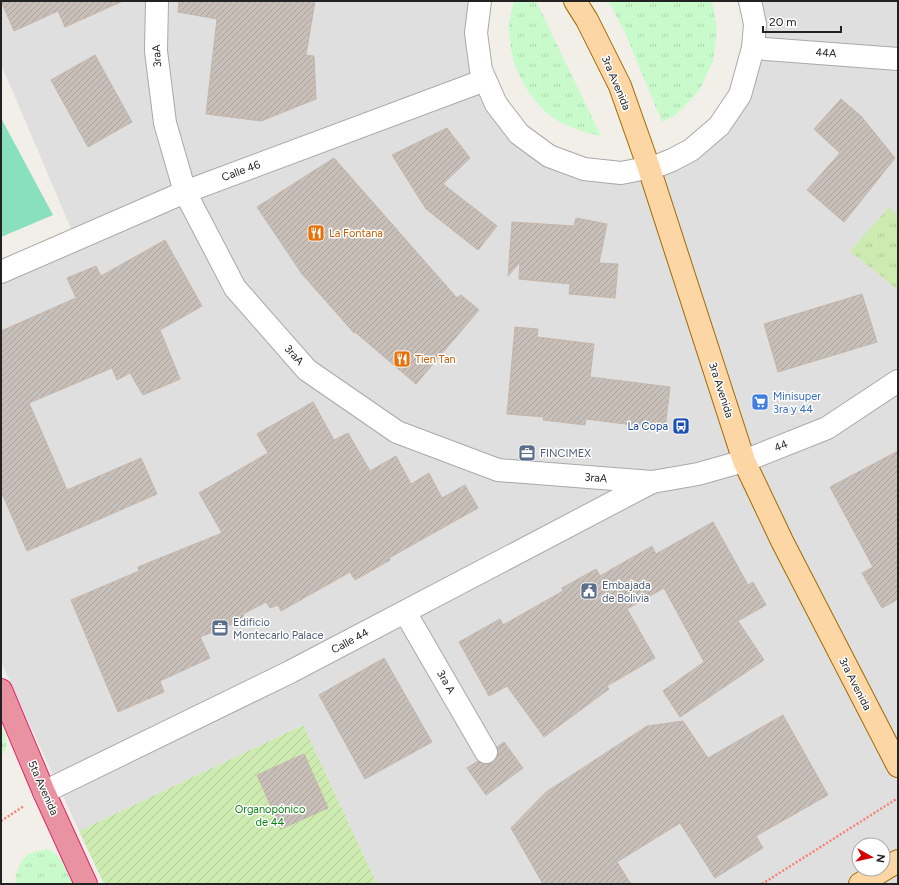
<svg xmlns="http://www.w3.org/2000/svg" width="899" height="885" font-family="Figtree,sans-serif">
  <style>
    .residential { fill: #e0dfdf; fill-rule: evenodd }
    .grass { fill: url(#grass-tufts) }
    .park { fill: url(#park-tufts) }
    .garden { fill: url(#garden-furrows) }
    .pitch { fill: #88e0be }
    .building { fill: url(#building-hatch); stroke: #c4b6ab }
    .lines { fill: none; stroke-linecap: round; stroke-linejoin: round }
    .minor-casing { stroke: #a9a9a9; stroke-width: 24 }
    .major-casing { stroke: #a06b00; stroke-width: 24 }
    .highway-casing { stroke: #dc2a67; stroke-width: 24 }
    .path { stroke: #fa8072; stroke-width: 2.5; stroke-dasharray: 2 2; stroke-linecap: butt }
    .minor { stroke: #fff; stroke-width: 22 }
    .major { stroke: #fcd6a4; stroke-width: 22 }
    .highway { stroke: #e892a2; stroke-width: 22 }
    .labels { text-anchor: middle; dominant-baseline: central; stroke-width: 3; stroke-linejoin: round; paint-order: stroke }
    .street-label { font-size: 11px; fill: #222; stroke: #fff }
    .food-label { font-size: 11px; fill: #c56008; stroke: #fff; text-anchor: start }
    .shop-label { font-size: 11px; fill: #366cbe; stroke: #fff; text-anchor: start }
    .transit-label { font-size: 11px; fill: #164399; stroke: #fff; text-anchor: end }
    .service-label { font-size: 11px; fill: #4e5e75; stroke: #fff; text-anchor: start }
    .park-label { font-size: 11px; fill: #0c8416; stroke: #fff }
  </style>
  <defs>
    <pattern id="grass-tufts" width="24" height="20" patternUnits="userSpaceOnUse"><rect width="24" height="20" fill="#cdebb0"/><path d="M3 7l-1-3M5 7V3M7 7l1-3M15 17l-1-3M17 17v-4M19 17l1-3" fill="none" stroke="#b0c997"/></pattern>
    <pattern id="park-tufts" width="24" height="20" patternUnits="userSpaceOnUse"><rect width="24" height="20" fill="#c8facc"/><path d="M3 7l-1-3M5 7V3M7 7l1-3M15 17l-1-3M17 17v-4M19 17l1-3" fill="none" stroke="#acd6af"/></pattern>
    <pattern id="garden-furrows" width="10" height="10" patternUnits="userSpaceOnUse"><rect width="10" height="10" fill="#cdebb0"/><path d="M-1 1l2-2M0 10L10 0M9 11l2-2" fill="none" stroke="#b0c997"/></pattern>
    <pattern id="building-hatch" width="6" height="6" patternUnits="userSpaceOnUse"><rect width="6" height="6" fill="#c7bfb8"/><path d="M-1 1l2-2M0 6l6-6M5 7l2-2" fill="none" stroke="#aba49e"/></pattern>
  </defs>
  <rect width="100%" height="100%" fill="#f2efe9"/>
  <path class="residential" d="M1,1H480L496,104L584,169L672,160L740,95L750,1H898V884H377L303,725L79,831L1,662V272L72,231L1,64ZM859,845H883V869H859Z"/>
  <polygon class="grass" points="889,207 898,216 898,290 850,251"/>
  <g class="park">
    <path d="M514,1H536L601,136C586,133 564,126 552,117C526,96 510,66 509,31C508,22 512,10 514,1Z"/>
    <polygon points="608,1 712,1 717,29 713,61 699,91 676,115 662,122 624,30"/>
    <path d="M1,724C6,736 10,746 1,757Z"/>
    <path d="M48,849L61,858L73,884H17L15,879C23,854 22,855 48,849Z"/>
  </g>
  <polygon class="garden" points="303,725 377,884 104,884 79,831"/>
  <polygon class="pitch" points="1,118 53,215 1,237"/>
  <g class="building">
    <polygon points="1,1 123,1 65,27 58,11 14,31"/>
    <polygon points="179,1 315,1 306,55 314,56 316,99 261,121 206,114 217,19 178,12"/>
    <polygon points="95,55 132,122 88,147 51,80"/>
    <polygon points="841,99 861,116 895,158 844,222 807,190 840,153 814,129"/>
    <polygon points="447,128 470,158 443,184 497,226 478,250 426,209 392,155"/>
    <polygon points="334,158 457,298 461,295 479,310 416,384 355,332 354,333 302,274 257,207"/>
    <polygon points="576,218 607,224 599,263 618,264 615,298 569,294 570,284 519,279 520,262 508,276 512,222 574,226"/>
    <polygon points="165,240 202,306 160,330 180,379 143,395 130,373 117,380 112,368 29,403 67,490 141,458 157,494 27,551 1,491 1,331 76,298 67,278 96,266 101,276"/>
    <polygon points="862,294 877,342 778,372 764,324"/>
    <polygon points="515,327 538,329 537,337 594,344 590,377 670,387 665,429 586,419 585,425 543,420 544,417 507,414"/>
    <polygon points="313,402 334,440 348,433 370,471 396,456 411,484 429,473 442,498 465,485 478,508 389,558 390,560 355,580 350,572 281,611 278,605 270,608 266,602 243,614 245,619 200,637 210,658 160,681 164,692 118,712 71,600 139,571 138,567 222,533 199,493 268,453 257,434"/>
    <polygon points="898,451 898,599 882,608 862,573 873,567 830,487"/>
    <polygon points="713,522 748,585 753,582 766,605 738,621 764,660 680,717 663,691 704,662 664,588 627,609 655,658 607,686 609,689 544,737 507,686 489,696 459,642 500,619 503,625 563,591 562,588 596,569 600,576 652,546 656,554"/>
    <polygon points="384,658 432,742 365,779 319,695"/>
    <polygon points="783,715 828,795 756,836 763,848 715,878 680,823 617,862 631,884 543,884 511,828 546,792 647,726 683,721 708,758"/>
    <polygon points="504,742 523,768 486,795 467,768 478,761 486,764 493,763 497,758 498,752 497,747"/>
    <polygon points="304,754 328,808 281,829 257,775"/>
  </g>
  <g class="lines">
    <g class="minor-casing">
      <g id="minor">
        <polyline points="157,1 156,51 165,123 185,192 235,288 307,370 397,432 498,470 652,482 698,474 744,461 827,428 898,381"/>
        <polyline points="480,1 476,33 481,70 496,104 519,134 549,156 584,169 621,173 657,166 672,160 691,150 719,126 740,95 753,48 755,24 750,1"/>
        <polyline points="753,48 898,59"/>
        <polyline points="1,272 185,192 485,80"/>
        <polyline points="405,612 486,752"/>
        <polyline points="44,792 290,672 652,482"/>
      </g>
    </g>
    <g class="major-casing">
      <g id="major">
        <polyline points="575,1 587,20 620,86 649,168 744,461 782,541 898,766"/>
        <polyline points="860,884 898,861"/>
      </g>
    </g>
    <g class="highway-casing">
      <polyline id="highway" points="1,690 44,792 86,884"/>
    </g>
    <g class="path">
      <polyline points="1,821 24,806"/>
      <polyline points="762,884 898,798"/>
    </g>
    <use href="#minor" class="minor"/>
    <use href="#major" class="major"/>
    <use href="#highway" class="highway"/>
  </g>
  <defs>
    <g id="restaurant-square" transform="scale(0.9)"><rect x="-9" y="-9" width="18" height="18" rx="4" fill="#e8710a" stroke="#fff"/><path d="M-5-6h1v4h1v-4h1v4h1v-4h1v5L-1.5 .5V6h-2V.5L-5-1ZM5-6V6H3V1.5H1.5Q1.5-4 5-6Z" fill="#fff"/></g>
    <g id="supermarket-square" transform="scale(0.9)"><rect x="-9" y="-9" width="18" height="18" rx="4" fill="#3f7fe0" stroke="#fff"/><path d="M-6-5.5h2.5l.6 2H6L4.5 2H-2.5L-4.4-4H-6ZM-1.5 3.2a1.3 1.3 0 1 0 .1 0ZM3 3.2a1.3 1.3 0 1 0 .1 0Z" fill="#fff"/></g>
    <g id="bus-square" transform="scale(0.9)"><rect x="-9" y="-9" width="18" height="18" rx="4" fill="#1a4fb4" stroke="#fff"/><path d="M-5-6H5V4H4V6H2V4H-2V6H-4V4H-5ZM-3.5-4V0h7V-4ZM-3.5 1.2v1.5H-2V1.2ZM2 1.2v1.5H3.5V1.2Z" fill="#fff"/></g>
    <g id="office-square" transform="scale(0.9)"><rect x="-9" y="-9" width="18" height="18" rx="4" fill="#5c6f8a" stroke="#fff"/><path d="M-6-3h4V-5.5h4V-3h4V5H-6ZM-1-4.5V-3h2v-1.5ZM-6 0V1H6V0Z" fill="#fff"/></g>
    <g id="civic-square" transform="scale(0.9)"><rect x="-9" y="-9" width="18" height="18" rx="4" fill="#5c6f8a" stroke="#fff"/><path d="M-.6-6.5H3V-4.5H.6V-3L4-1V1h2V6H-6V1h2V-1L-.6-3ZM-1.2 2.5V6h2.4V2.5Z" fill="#fff"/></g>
  </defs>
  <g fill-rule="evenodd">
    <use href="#restaurant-square" x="316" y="233"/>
    <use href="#restaurant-square" x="402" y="359"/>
    <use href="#supermarket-square" x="760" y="402"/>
    <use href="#bus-square" x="681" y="426"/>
    <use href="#office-square" x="527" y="453"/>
    <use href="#civic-square" x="589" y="591"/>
    <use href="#office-square" x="220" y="628"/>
  </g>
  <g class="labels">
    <g class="street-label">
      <text transform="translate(826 53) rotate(4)">44A</text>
      <text transform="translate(157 56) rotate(-94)">3raA</text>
      <text transform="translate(616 83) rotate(67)">3ra Avenida</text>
      <text transform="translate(241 171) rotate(-20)">Calle 46</text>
      <text transform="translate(294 355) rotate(48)">3raA</text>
      <text transform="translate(721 390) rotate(72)">3ra Avenida</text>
      <text transform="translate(781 446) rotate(-22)">44</text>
      <text transform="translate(596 478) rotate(5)">3raA</text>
      <text transform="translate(350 641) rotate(-28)">Calle 44</text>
      <text transform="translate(446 682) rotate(60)">3ra A</text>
      <text transform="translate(855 684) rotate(63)">3ra Avenida</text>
      <text transform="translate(43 788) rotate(66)">5ta Avenida</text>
    </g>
    <g class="food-label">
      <text x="329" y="233">La Fontana</text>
      <text x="415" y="359">Tien Tan</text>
    </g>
    <g class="shop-label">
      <text x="773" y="396">Minisuper<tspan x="773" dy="13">3ra y 44</tspan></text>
    </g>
    <g class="transit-label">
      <text x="668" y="426">La Copa</text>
    </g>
    <g class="service-label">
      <text x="540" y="453">FINCIMEX</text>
      <text x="602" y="585">Embajada<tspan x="602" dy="13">de Bolivia</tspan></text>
      <text x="233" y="622">Edificio<tspan x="233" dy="13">Montecarlo Palace</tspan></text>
    </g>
    <g class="park-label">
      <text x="270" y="809">Organopónico<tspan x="270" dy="13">de 44</tspan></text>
    </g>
  </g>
  <rect width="899" height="885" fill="none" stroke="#222222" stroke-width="4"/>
  <g transform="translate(871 857) rotate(98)"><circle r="19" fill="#ffffff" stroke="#a7a7a7"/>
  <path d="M0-3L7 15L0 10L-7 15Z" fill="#d40000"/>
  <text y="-6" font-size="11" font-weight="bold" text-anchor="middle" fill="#222222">N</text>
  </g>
  <path d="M763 26v6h78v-6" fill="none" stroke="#222222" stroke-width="2"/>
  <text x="769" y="26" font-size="12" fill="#222222" stroke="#ffffff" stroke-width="3" paint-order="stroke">20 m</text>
</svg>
